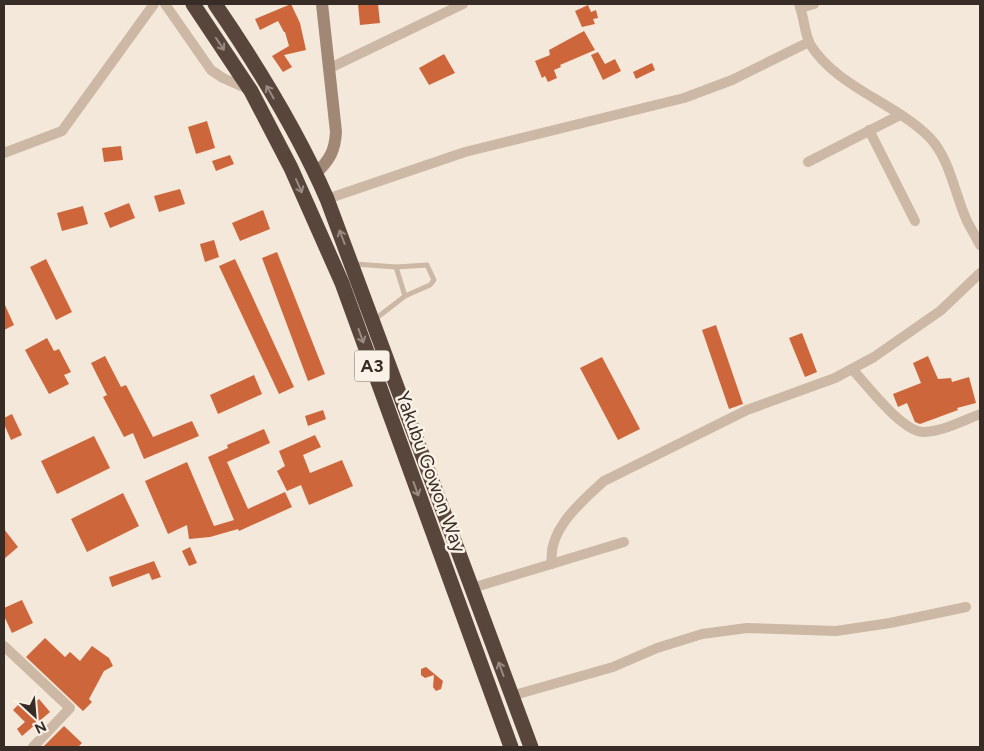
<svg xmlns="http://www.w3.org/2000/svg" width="984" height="751" font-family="Figtree,sans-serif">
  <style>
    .building { fill: #ce663c }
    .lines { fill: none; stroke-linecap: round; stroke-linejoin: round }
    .lane { stroke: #ccb8a4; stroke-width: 5 }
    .street { stroke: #ccb8a4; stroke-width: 10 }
    .secondary { stroke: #a08776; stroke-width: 12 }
    .highway { stroke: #58463d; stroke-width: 15 }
    .oneway { stroke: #998b81 }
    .labels { text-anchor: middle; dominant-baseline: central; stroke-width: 5; stroke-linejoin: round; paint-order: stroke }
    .shield { fill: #faf2e6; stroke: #726760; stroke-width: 1 }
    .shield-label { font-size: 18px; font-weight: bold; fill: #372c26 }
    .street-label { font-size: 19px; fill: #372c26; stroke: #faf2e6 }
  </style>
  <rect width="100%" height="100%" fill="#f3e8d9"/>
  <g class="building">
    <polygon points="291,4 300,23 306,50 284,55 292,67 283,72 272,56 289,46 285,32 284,32 278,21 260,30 255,19"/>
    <polygon points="358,4 378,4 380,23 360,25"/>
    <polygon points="588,5 591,12 596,10 598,18 593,19 595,24 582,27 575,11"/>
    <polygon points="584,31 595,50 560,65 561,67 554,70 557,78 548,82 545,76 542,78 535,61 550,55 549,50"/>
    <polygon points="598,52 605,64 615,59 621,71 603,80 591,55"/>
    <polygon points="444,54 455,73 429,85 419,68"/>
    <polygon points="652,63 655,70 636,79 633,72"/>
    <polygon points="207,121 215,148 196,154 188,127"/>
    <polygon points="121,146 123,160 104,162 102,148"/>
    <polygon points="230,155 234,164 216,171 212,161"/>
    <polygon points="180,189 185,204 159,212 154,196"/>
    <polygon points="129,203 135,218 110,228 104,213"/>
    <polygon points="83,206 88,224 62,231 57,213"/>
    <polygon points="263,210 270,229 240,241 232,223"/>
    <polygon points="214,240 219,257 205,262 200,244"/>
    <polygon points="277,252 325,374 308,381 262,258"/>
    <polygon points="46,259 72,312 56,320 30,267"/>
    <polygon points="235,259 294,387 279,394 219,266"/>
    <polygon points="4,303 14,325 4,330"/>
    <polygon points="716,325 743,404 729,409 702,330"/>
    <polygon points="802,333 817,372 805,377 789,338"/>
    <polygon points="47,338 54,351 59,349 71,372 64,375 69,384 49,394 25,350"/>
    <polygon points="105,356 121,387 126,385 153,437 192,421 199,436 144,459 133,433 124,437 103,397 107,395 91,363"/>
    <polygon points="928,356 938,379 951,378 952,382 969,377 976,403 957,408 958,410 920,424 915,422 907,403 898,407 893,394 921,383 913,363"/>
    <polygon points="602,357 640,429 618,440 580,368"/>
    <polygon points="254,375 262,394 218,414 210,395"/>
    <polygon points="323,410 326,419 308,426 305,416"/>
    <polygon points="12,414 22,435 11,440 4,424 4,418"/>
    <polygon points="264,429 270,443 227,462 248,509 285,492 292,507 239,531 238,529 210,537 189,539 187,525 168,534 145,481 187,462 214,526 234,520 208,457 228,448 227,445"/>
    <polygon points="315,435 321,447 303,455 310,473 342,460 353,486 309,505 301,485 287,491 277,471 285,466 279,451"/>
    <polygon points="94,436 110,468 57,494 41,461"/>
    <polygon points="123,493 139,526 87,552 71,519"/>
    <polygon points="4,529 18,547 4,559"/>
    <polygon points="190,547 197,563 189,566 182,551"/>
    <polygon points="154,561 161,577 152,580 149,573 112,587 109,577"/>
    <polygon points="22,600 33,623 12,633 4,616 4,608"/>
    <polygon points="45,638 65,657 70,652 80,661 92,646 109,658 113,666 104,671 89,699 92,702 83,711 26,657"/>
    <polygon points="426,667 443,681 441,689 436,691 433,687 434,675 425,678 421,675 421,669"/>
    <polygon points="39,699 50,712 22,736 17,729 25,722 13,710 21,702 27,709"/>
    <polygon points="64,726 82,743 78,747 43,747"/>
  </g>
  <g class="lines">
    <g class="lane">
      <polyline points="355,264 396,267 405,296 374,320"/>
      <polyline points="396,267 427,265 434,280 430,285 405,296"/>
    </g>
    <g class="street">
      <polyline points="165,4 211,70 223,78 250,90"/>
      <path d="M799,4C804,16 804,32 810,44C836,87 896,103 930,138C950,159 955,195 967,221C971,229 976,237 980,245"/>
      <polyline points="800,8 814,4"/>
      <polyline points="330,68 463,4"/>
      <polyline points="869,130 915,221"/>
      <polyline points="4,153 62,131 154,4"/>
      <polyline points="808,162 900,115"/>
      <polyline points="327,199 465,152 684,98 732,80 809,42"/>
      <path d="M852,369C867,385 903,433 924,432C943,431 963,421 980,414"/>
      <path d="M552,564C547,530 581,502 604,481L747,410L835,378L874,357L940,311L980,273"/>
      <polyline points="472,588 624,542"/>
      <polyline points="4,646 70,708 33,747"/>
      <polyline points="511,696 613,667 657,648 702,634 747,628 836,631 890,623 966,607"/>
    </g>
    <path class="secondary" d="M316,173C330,160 335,150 336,132L322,4"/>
    <g class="highway">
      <polyline points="193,4 251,91 291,168 342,283 511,747"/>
      <path d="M215,4C256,64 298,132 327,199L531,747"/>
    </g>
  </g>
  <defs><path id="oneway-shaft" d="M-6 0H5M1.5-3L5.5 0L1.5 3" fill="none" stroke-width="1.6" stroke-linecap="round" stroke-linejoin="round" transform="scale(1.25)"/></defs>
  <g class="oneway">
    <use href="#oneway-shaft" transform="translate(220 44) rotate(56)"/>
    <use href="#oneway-shaft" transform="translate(270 92) rotate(-120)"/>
    <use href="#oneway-shaft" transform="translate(299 186) rotate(66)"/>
    <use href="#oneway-shaft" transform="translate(342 237) rotate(-111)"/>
    <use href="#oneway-shaft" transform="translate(361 336) rotate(70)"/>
    <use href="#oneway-shaft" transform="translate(416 489) rotate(70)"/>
    <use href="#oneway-shaft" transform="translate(501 669) rotate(-110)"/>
  </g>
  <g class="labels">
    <rect class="shield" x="354.5" y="350.5" width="35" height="31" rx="4"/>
    <g class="shield-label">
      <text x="372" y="366">A3</text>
    </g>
    <g class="street-label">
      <text transform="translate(431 472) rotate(70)">Yakubu Gowon Way</text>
    </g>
  </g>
  <rect width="984" height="751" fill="none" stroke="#372c26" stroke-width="10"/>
  <g transform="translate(35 716) rotate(154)" stroke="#faf2e6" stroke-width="4" paint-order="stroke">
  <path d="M0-4L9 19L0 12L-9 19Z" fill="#372c26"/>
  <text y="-8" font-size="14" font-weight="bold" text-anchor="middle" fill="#372c26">N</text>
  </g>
</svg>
